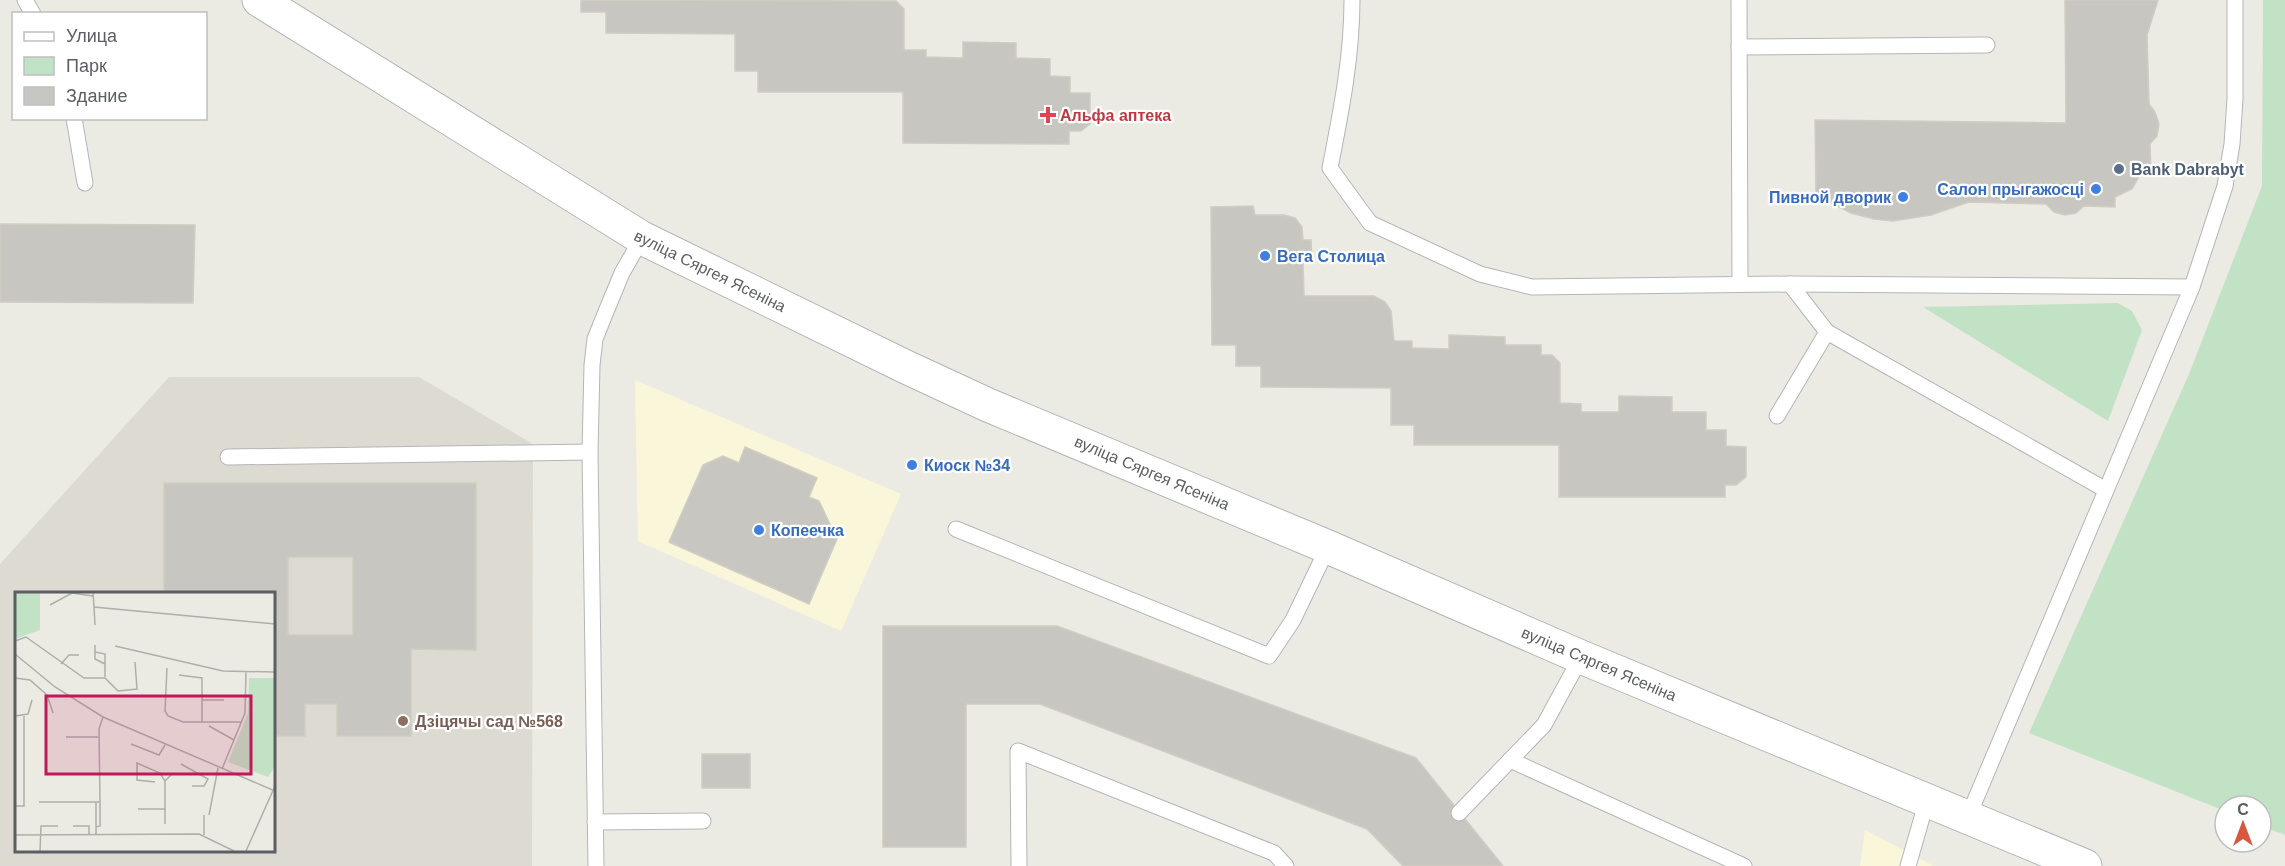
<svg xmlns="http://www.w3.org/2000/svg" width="2285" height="866" font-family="Helvetica,sans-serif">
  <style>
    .commercial { fill: #faf6da }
    .education { fill: #dcdad1; fill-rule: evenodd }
    .green { fill: #c2e2c5 }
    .building { fill: #c8c6c0; stroke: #d0cdc2; stroke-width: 1.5; fill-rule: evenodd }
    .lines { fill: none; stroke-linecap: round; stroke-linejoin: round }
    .service-casing { stroke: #b3b5b9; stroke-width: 17 }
    .secondary-casing { stroke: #b2b5b9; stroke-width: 35 }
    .service { stroke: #fff; stroke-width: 15 }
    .secondary { stroke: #fff; stroke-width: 33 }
    .health-dot { fill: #e0444e; stroke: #fff; stroke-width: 2 }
    .service-dot { fill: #5c6f8a; stroke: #fff; stroke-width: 2 }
    .shop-dot { fill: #3f7fe0; stroke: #fff; stroke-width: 2 }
    .education-dot { fill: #8d6e63; stroke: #fff; stroke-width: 2 }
    .labels { text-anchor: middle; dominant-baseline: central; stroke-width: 4.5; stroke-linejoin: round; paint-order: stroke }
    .health-label { font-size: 16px; font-weight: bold; fill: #be3a42; stroke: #fff; text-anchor: start }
    .service-label { font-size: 16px; font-weight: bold; fill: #4e5e75; stroke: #fff; text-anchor: start }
    .shop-label { font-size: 16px; font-weight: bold; fill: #366cbe; stroke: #fff; text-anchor: start }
    .street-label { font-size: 16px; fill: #5b5e62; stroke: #fff }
    .education-label { font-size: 16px; font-weight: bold; fill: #785e54; stroke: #fff; text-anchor: start }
    .inset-road { fill: none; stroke: #aeafab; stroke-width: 1.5 }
    .view { fill: #c2185b; fill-opacity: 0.15; stroke: #c2185b; stroke-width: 3 }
    .inset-edge { fill: none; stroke: #5b5e62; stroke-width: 3 }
  </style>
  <rect width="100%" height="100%" fill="#ecebe3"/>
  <g class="commercial">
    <polygon points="635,380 901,494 841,631 638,541"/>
    <polygon points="1865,830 1934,866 1860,866"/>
  </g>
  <path class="education" d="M169,377H419L533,444L532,866H0V564ZM16,593H273V850H16Z"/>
  <g class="green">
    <polygon points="2263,0 2285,0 2285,835 2261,826 2261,806 2225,806 2225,811 2029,733 2189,374 2262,186"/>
    <polygon points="2118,303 2132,311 2142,330 2108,421 1923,307"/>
  </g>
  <g class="building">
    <polygon points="581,0 896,1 904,9 904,50 926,50 926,57 963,58 963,42 1016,43 1016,58 1050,59 1050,76 1070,77 1070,93 1090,93 1090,124 1081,131 1069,131 1069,144 903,143 903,92 758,92 758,71 735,71 735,34 606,33 606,12 581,12"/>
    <polygon points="2065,0 2158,0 2147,35 2149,104 2155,112 2159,124 2157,136 2150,144 2151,173 2141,173 2132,189 2115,197 2115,207 2084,206 2076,213 2065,215 2054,212 2046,204 1969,202 1931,215 1893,221 1874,219 1851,213 1816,195 1815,120 2066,123"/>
    <polygon points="1253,206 1255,215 1284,215 1295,218 1302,227 1303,240 1311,240 1312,261 1303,261 1304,296 1374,296 1385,302 1391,311 1394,341 1412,341 1412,348 1449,349 1449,335 1505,337 1505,345 1541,345 1541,355 1552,355 1560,363 1560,403 1581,404 1581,412 1619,412 1619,396 1672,397 1672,412 1706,412 1706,430 1726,430 1726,446 1746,447 1746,477 1736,485 1725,485 1725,497 1559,497 1559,445 1414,445 1414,425 1391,425 1391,388 1261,387 1261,366 1236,366 1236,345 1212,345 1211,207"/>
    <polygon points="0,224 195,225 193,303 0,302"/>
    <polygon points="745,447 817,478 809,497 819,501 837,539 809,604 669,542 703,465 723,456 739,463"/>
    <path d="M164,483H476V650L411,649V736H337V704H305V736H273V593H164ZM288,557H353V635H288Z"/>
    <polygon points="883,626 1057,626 1416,758 1503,866 1403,866 1367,829 1040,704 966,704 966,847 883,847"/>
    <rect x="702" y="754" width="48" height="34"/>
  </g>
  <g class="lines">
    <g class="service-casing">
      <g id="service">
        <polyline points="25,0 33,14"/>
        <path d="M1352,0C1352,57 1341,112 1330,168L1370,223L1480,274L1532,287L1790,284L2192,287"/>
        <polyline points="1739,0 1740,284"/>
        <polyline points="1739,47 1987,45"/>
        <polyline points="74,118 85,183"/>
        <polyline points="1827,332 2106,490"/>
        <polyline points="1777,416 1827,332 1790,284"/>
        <polyline points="228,457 590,452"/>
        <polyline points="956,529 1269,656 1293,620 1328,547"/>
        <polyline points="1510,760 1744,866"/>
        <polyline points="1459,813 1544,725 1581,657"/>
        <polyline points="1968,817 2192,287 2225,186 2232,144 2235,99 2235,0"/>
        <polyline points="595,822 703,821"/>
        <polyline points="596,866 590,452 592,365 595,339 605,314 622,273 642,238"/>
        <polyline points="1019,866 1018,751 1274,853 1286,866"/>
        <polyline points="1908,866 1927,800"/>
      </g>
    </g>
    <g class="secondary-casing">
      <polyline id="secondary" points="259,0 642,238 906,367 988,405 1328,547 1581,657 2085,866"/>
    </g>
    <use href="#service" class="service"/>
    <use href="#secondary" class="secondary"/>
  </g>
  <path class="health-dot" d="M1045 106h6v6h6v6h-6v6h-6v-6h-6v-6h6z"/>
  <circle class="service-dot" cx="2119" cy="169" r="6"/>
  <g class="shop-dot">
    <circle cx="2096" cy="189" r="6"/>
    <circle cx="1903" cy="197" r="6"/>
    <circle cx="1265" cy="256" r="6"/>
    <circle cx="912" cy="465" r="6"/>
    <circle cx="759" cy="530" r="6"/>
  </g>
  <circle class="education-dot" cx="403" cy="721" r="6"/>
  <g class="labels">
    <g class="health-label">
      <text x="1060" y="115">Альфа аптека</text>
    </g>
    <g class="service-label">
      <text x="2131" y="169">Bank Dabrabyt</text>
    </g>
    <g class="shop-label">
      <text x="2084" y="189" text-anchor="end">Салон прыгажосці</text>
      <text x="1891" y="197" text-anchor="end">Пивной дворик</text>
      <text x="1277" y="256">Вега Столица</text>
      <text x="924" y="465">Киоск №34</text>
      <text x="771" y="530">Копеечка</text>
    </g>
    <g class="street-label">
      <text transform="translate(710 271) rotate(26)">вуліца Сяргея Ясеніна</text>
      <text transform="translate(1152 473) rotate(23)">вуліца Сяргея Ясеніна</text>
      <text transform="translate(1599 664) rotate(23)">вуліца Сяргея Ясеніна</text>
    </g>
    <g class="education-label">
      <text x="415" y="721">Дзіцячы сад №568</text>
    </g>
  </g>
  <g transform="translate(15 592)">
    <rect width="260" height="260" fill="#ecebe3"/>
    <path d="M0,0H25V38L0,47ZM234,86H259V176L253,185L213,170L233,121Z" fill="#c2e2c5"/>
    <path class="inset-road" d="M78,0L79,15L260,32M35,13L57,1L78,4M79,15L80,33M0,49L11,45L69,86H90L103,99L122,97L120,70M80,53V60L90,62V85M100,54L208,79L260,80M80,60V67L90,72M0,62L40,95L88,125L260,199M46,72L54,63H64M152,76L150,119L153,124L168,130H227M164,83L187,86V130M0,86L15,88L32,103L38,121M187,108H209M0,124L13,122L17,108M194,134L219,148M51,145H83M116,152L144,163L150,153M166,172L193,187L189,194H177M207,177L230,121L231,80M140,190L122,188V171L145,181L150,189M24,210H81M0,214H9V124M123,217H150M194,223L203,176M150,232V189L157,182M58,234H74V243M81,235L85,234V210M0,243L184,242L219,259M81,243V210H85L84,137L88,125M189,243V223M25,259L26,234H43M231,259L260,194"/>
    <path class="view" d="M31,104H236V182H31Z"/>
    <rect width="260" height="260" class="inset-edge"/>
  </g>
  <rect x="12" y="12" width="195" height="108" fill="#ffffff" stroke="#bdbfc0" stroke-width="1.5"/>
  <rect x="24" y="32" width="30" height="9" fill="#ffffff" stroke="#bdbfc0" stroke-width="1.5"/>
  <text x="66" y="42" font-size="18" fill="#5b5e62">Улица</text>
  <rect x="24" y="57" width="30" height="18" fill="#c2e2c5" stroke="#bdbfc0" stroke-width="1.5"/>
  <text x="66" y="72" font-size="18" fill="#5b5e62">Парк</text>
  <rect x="24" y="87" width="30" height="18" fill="#c8c6c0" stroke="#bdbfc0" stroke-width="1.5"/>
  <text x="66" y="102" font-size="18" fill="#5b5e62">Здание</text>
  <g transform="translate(2243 824)"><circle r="28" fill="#ffffff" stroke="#bdbfc0" stroke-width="1.5"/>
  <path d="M0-4.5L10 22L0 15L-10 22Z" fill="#d7583e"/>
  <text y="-9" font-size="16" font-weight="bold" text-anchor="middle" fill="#5b5e62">С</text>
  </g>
</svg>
